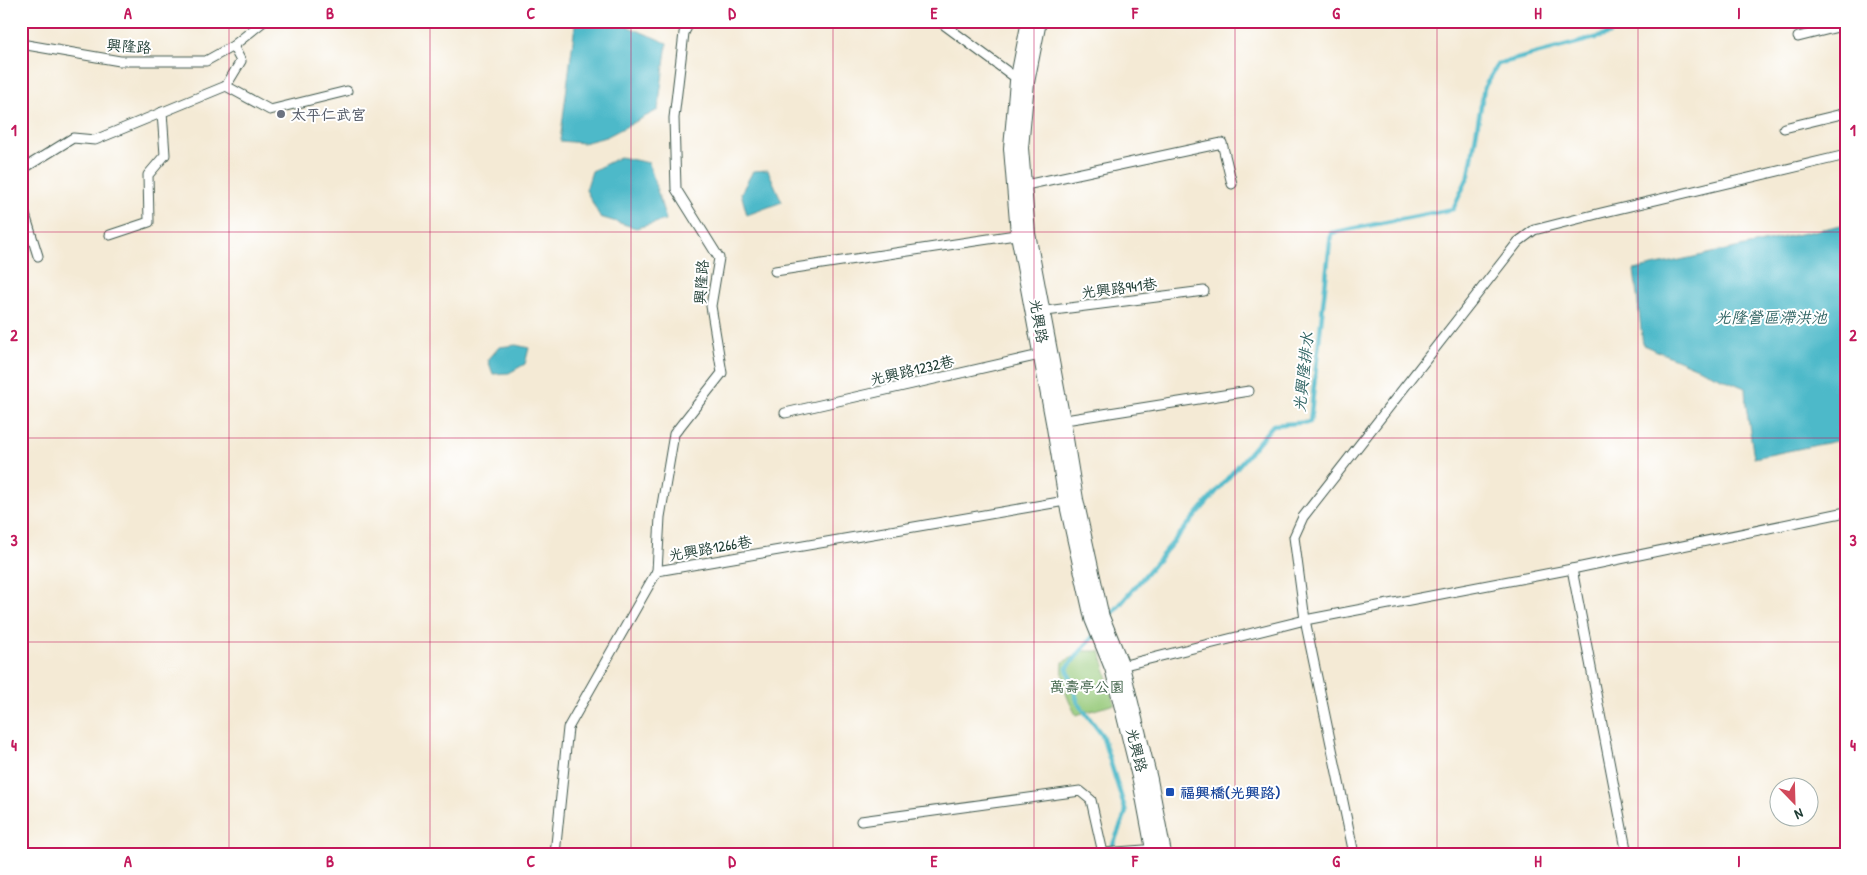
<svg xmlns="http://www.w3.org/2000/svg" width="1867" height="875" font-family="'Patrick Hand','LXGW WenKai TC',sans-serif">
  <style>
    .green { fill: #98ca7b; stroke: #5c8458 }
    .water { fill: #4eb9c9; stroke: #367b7e }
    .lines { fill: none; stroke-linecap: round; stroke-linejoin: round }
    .stream { stroke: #4eb9c9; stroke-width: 4.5 }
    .service-casing { stroke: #3f574c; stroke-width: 11 }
    .secondary-casing { stroke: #3f574c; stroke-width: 26 }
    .service { stroke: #fff; stroke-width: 9 }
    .secondary { stroke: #fff; stroke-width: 24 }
    .grid { fill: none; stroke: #c2185b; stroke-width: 1; stroke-opacity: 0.55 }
    .worship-dot { fill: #6b7280; stroke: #fff; stroke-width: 2 }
    .transit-dot { fill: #1a4fb4; stroke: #fff; stroke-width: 2 }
    .labels { text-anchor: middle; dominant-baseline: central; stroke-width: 4; stroke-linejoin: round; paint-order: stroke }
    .street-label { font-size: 15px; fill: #1f3d34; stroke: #fff }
    .worship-label { font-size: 15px; font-weight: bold; fill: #5b616d; stroke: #fff; text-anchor: start }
    .park-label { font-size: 15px; fill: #3d6046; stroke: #fff }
    .transit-label { font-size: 15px; font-weight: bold; fill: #164399; stroke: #fff; text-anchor: start }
    .water-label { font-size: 16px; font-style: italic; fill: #2d6261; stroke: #fff }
    .neatline { fill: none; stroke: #c2185b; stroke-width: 2 }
    .grid-label { font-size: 16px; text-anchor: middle; font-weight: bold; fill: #c2185b }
  </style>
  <rect width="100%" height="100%" fill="#fff"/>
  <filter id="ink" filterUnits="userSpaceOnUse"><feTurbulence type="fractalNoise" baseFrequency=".02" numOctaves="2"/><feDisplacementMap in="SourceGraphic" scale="10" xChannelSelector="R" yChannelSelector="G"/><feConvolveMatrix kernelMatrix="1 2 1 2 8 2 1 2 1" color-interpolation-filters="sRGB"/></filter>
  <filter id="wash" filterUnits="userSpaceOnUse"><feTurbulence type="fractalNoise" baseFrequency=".0096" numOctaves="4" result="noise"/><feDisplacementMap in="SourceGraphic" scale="20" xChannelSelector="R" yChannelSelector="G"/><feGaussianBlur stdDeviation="1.12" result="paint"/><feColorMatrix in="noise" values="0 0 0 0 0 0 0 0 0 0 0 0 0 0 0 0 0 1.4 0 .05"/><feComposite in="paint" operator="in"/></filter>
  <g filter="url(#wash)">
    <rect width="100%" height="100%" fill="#f4ead5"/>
    <path class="green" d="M1084,651H1100L1115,704L1076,715C1066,696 1061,685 1063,662Z"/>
    <g class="water">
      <polygon points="608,21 615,21 667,43 658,110 606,137 583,143 560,141 575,25"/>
      <polygon points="620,157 649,163 666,220 636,228 600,217 586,190 592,171"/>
      <polygon points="768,170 782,202 747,215 741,193 753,171"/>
      <polygon points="1846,224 1846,439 1754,458 1746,405 1745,388 1643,345 1634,270"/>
      <polygon points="516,345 529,348 525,364 509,373 493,374 488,360 499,347"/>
    </g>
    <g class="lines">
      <g class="stream">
        <polyline points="1106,621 1273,425 1310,422 1331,233 1453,209 1469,175 1484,88 1498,64 1610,34 1609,21"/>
        <polyline points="1096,633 1067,668 1078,703 1102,735 1126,812 1110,852"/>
      </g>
    </g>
  </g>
  <g filter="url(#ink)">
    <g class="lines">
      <g class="service-casing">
        <g id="service">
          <polyline points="939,21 1020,81"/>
          <polyline points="1798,37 1846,25"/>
          <polyline points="21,44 120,61 206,61 233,46 264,21"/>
          <polyline points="233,46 241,61 226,86 270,110 347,91"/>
          <polyline points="1784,128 1846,113"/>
          <polyline points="21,170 73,138 95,140 226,86"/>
          <polyline points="1021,186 1222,143 1232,184"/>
          <polyline points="21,202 38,256"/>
          <polyline points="110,235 149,222 148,175 165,155 162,112"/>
          <polyline points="775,271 1022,234"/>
          <polyline points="1038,312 1204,291"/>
          <polyline points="785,413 1044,354"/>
          <polyline points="1059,421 1249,391"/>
          <polyline points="1572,569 1627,854"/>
          <polyline points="657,571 660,517 674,434 722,373 711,306 719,258 676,189 674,118 684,33 690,21"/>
          <polyline points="1117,667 1305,620 1572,569 1846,512"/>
          <polyline points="861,821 1080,791 1091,800 1103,853 1158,849"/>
          <polyline points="555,854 568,728 657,571 1071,500"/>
          <polyline points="1354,854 1305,620 1294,537 1303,517 1518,242 1534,230 1601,213 1846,155"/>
        </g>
      </g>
      <g class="secondary-casing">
        <polyline id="secondary" points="1034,21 1022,82 1016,148 1023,234 1058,421 1071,500 1097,618 1117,667 1145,780 1159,854"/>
      </g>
      <use href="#service" class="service"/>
      <use href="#secondary" class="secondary"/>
    </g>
  </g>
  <path class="grid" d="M229,21V854M430,21V854M631,21V854M833,21V854M1034,21V854M1235,21V854M1437,21V854M1638,21V854M21,232H1846M21,438H1846M21,642H1846"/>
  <circle class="worship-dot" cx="281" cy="114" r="5"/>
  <rect class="transit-dot" x="1165" y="787" width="10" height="10" rx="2.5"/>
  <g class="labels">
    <g class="street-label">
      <text transform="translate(129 46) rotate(4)">興隆路</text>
      <text transform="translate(701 282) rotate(-86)">興隆路</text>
      <text transform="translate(1119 288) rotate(-7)">光興路941巷</text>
      <text transform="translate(1039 321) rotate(80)">光興路</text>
      <text transform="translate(912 370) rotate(-13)">光興路1232巷</text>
      <text transform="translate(710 548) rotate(-10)">光興路1266巷</text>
      <text transform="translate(1137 750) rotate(76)">光興路</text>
    </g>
    <g class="worship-label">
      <text x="291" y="114">太平仁武宮</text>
    </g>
    <g class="park-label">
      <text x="1087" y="686">萬壽亭公園</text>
    </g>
    <g class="transit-label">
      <text x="1180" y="792">福興橋(光興路)</text>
    </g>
    <g class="water-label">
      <text x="1771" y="317">光隆營區滯洪池</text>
      <text transform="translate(1303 372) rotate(-84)">光興隆排水</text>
    </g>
  </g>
  <rect width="1867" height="875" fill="none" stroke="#fff" stroke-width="55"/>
  <g transform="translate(1794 802) rotate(157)"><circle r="24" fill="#ffffff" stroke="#a5b1ae"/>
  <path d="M0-4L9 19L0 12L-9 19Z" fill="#d1495b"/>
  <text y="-8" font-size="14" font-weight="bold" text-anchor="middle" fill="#1f3d34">N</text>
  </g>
  <rect x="28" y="28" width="1812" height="820" class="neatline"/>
  <g class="grid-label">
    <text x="128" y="19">A</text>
    <text x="330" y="19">B</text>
    <text x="531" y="19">C</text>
    <text x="732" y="19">D</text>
    <text x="934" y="19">E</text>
    <text x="1135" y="19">F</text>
    <text x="1336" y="19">G</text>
    <text x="1538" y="19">H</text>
    <text x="1739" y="19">I</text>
    <text x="14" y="136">1</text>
    <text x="1853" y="136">1</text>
    <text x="14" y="341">2</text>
    <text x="1853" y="341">2</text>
    <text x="14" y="546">3</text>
    <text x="1853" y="546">3</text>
    <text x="14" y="751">4</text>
    <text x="1853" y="751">4</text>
    <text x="128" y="867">A</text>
    <text x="330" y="867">B</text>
    <text x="531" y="867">C</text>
    <text x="732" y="867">D</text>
    <text x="934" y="867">E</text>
    <text x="1135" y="867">F</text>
    <text x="1336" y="867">G</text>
    <text x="1538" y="867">H</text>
    <text x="1739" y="867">I</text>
  </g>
</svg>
